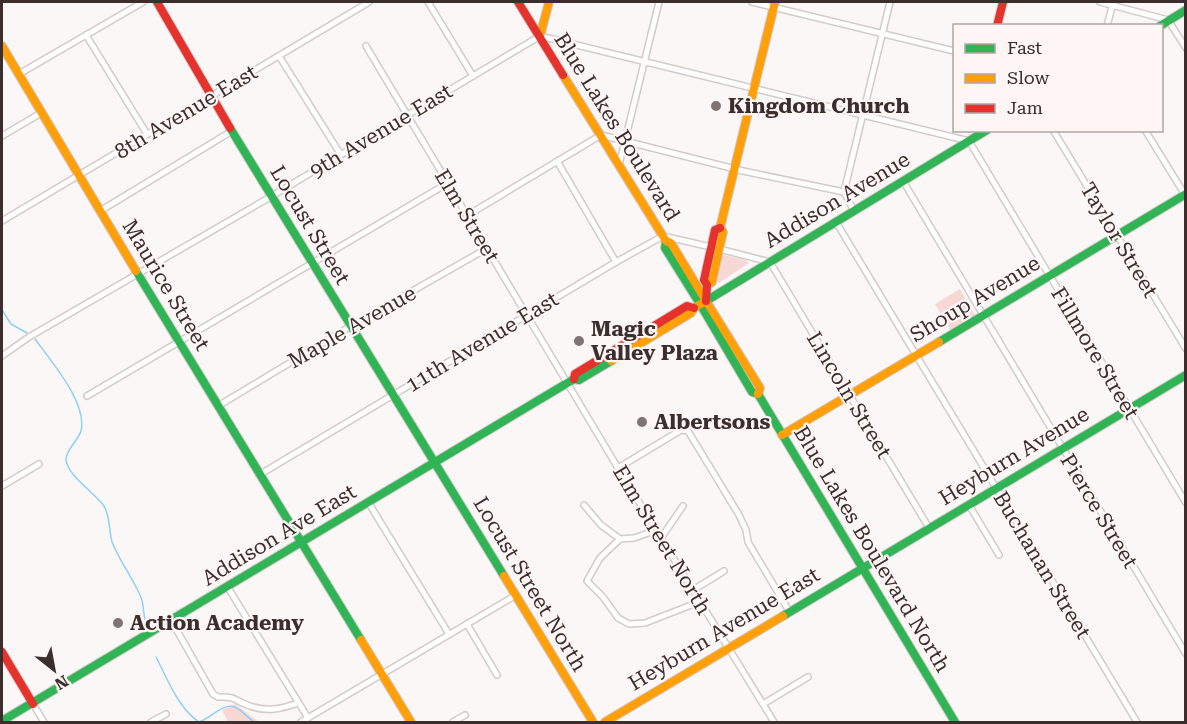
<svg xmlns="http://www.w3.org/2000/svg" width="1187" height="724" font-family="'Roboto Serif',serif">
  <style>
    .green { fill: #f8d8d4 }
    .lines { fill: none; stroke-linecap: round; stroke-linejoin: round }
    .stream { stroke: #8fd0f5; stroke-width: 1.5 }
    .street-casing { stroke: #d3cbca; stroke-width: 8 }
    .fast-casing { stroke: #d3cbca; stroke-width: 10 }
    .slow-casing { stroke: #d3cbca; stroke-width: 10 }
    .jam-casing { stroke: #d3cbca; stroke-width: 10 }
    .street { stroke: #fefefe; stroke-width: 5 }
    .fast { stroke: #30b455; stroke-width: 8 }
    .slow { stroke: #ff9f0a; stroke-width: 8 }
    .jam { stroke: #e5322d; stroke-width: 8 }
    .poi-dot { fill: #7e7474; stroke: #fdf6f5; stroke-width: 2 }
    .labels { text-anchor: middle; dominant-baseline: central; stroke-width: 4.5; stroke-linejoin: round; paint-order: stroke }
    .poi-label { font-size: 21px; font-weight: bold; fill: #3b2e2d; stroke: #fdf6f5; text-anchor: start }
    .street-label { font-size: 21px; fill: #3b2e2d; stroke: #fdf6f5 }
  </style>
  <rect width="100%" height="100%" fill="#fbf7f7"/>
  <g class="green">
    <polygon points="724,255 745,260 749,263 719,283 716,280 721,258"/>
    <polygon points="960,289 975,315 950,330 935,304"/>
    <polygon points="235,704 259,722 228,722 222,710"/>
  </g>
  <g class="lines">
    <g class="stream">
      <polyline points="2,310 11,324 27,333"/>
      <path d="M35,339C50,360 88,403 81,431C78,441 66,449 66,460C68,476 95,493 104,506C110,516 109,530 112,542C119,560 132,577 140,595C145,605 142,615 147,625"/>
      <path d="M156,657C167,678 178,708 199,722C211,718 223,703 234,707C241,709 248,718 254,722"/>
    </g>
    <g class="street-casing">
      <g id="street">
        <polyline points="428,2 473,76"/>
        <polyline points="752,2 954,51"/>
        <polyline points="1100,2 1168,20 1186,48"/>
        <polyline points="1107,26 1113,3"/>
        <polyline points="86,35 147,134"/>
        <polyline points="366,46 618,468 774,722"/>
        <polyline points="279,56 341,155"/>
        <polyline points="19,74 143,2"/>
        <polyline points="1053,130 1186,349"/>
        <polyline points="1145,130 1185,195"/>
        <polyline points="2,136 41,113"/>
        <polyline points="557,161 616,262"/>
        <polyline points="619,165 659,2"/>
        <polyline points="903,181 1186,654"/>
        <polyline points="844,192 890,2"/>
        <polyline points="100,211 232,131"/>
        <polyline points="468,215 601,135 743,171 844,192 854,211"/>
        <polyline points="2,221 369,2"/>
        <polyline points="836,222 1137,722"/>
        <polyline points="719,249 770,262 929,528"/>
        <polyline points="2,356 29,337 272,196 540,36 969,141 1186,503"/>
        <polyline points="87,396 448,183"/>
        <polyline points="218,406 351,326 486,249"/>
        <polyline points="618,468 681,430 688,431 739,515 746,530 748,542 789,611"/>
        <polyline points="259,475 616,262 663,236 711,247"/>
        <polyline points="2,486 39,464"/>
        <polyline points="368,502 449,634"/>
        <polyline points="584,505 601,525 620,539"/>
        <polyline points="969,505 999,555"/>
        <polyline points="657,530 634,538 620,539 600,558 587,581 603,597 618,618 629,624 645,623 699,602"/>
        <polyline points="661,538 683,506"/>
        <polyline points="227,586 308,718"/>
        <polyline points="693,590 724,571"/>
        <path d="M171,620L213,694L218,697C237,696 234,701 250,706C267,712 281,709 298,703"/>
        <polyline points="467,624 497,675"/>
        <polyline points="33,704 44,722"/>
        <polyline points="763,704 808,677"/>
        <polyline points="151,722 166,714"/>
        <polyline points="301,722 516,595"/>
        <polyline points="453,722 465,715"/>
      </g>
    </g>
    <g class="fast-casing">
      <g id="fast">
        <polyline points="1160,26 1186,10"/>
        <polyline points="230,128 504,576"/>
        <polyline points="666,241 665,248 700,304"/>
        <polyline points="136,271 361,640"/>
        <polyline points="706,301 987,130"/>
        <polyline points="700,304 752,392 758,394 955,722"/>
        <polyline points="939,342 1186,194"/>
        <polyline points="783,616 1186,375"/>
        <polyline points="2,721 574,379 579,380 611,361"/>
      </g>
    </g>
    <g class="slow-casing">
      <g id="slow">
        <polyline points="540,36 549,2"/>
        <polyline points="2,46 136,271"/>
        <polyline points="563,75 666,241 671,243 706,301 694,308 691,313 611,361"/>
        <polyline points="707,285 712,282 723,232 720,228 775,2"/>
        <polyline points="706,301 760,388 758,394"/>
        <polyline points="782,435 939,342"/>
        <polyline points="504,576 593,722"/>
        <polyline points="361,640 411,722"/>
        <polyline points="605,722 783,616"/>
      </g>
    </g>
    <g class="jam-casing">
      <g id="jam">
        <polyline points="157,2 230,128"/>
        <polyline points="518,2 563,75"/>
        <polyline points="997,26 1003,2"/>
        <polyline points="706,301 707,285 704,280 715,230 720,228"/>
        <polyline points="574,379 575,374 687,306 694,308"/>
        <polyline points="2,652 33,704"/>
      </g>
    </g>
    <use href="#street" class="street"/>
    <use href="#fast" class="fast"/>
    <use href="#slow" class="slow"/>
    <use href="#jam" class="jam"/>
  </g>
  <g class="poi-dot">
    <circle cx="716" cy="106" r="6"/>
    <circle cx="579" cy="341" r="6"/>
    <circle cx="642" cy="422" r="6"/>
    <circle cx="118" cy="623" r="6"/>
  </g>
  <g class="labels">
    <g class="poi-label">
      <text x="728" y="106">Kingdom Church</text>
      <text x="591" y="329">Magic<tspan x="591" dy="24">Valley Plaza</tspan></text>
      <text x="654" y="422">Albertsons</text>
      <text x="130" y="623">Action Academy</text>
    </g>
    <g class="street-label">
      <text transform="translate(186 112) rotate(-31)">8th Avenue East</text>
      <text transform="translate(617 127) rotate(58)">Blue Lakes Boulevard</text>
      <text transform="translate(381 131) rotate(-31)">9th Avenue East</text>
      <text transform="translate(837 200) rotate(-31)">Addison Avenue</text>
      <text transform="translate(467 216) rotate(59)">Elm Street</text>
      <text transform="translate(310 225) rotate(59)">Locust Street</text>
      <text transform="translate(1119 240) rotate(59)">Taylor Street</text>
      <text transform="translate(166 285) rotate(59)">Maurice Street</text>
      <text transform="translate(975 299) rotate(-31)">Shoup Avenue</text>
      <text transform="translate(352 327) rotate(-30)">Maple Avenue</text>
      <text transform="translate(482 342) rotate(-31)">11th Avenue East</text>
      <text transform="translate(1095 353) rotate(59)">Fillmore Street</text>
      <text transform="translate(849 395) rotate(59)">Lincoln Street</text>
      <text transform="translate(1014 456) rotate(-31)">Heyburn Avenue</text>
      <text transform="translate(1099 511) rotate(59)">Pierce Street</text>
      <text transform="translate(279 535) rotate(-31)">Addison Ave East</text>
      <text transform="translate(662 540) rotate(59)">Elm Street North</text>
      <text transform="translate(872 549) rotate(59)">Blue Lakes Boulevard North</text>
      <text transform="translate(1042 565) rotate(59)">Buchanan Street</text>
      <text transform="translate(530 584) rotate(59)">Locust Street North</text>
      <text transform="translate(724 629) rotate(-31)">Heyburn Avenue East</text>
    </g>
  </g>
  <rect width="1187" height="724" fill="none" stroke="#3b2e2d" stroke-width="6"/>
  <rect x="953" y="24" width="210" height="108" fill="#fdf6f5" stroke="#afa6a5" stroke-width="1.5"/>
  <rect x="965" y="44" width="30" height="9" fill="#30b455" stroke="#afa6a5" stroke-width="1.5"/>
  <text x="1007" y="54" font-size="18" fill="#3b2e2d">Fast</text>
  <rect x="965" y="74" width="30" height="9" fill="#ff9f0a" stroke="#afa6a5" stroke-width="1.5"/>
  <text x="1007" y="84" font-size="18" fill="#3b2e2d">Slow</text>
  <rect x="965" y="104" width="30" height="9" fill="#e5322d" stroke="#afa6a5" stroke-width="1.5"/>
  <text x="1007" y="114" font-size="18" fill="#3b2e2d">Jam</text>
  <g transform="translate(54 670) rotate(149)" stroke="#fdf6f5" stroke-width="4.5" paint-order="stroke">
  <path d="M0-4.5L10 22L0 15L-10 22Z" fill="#3b2e2d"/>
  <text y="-9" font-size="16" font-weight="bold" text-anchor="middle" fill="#3b2e2d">N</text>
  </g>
</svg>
